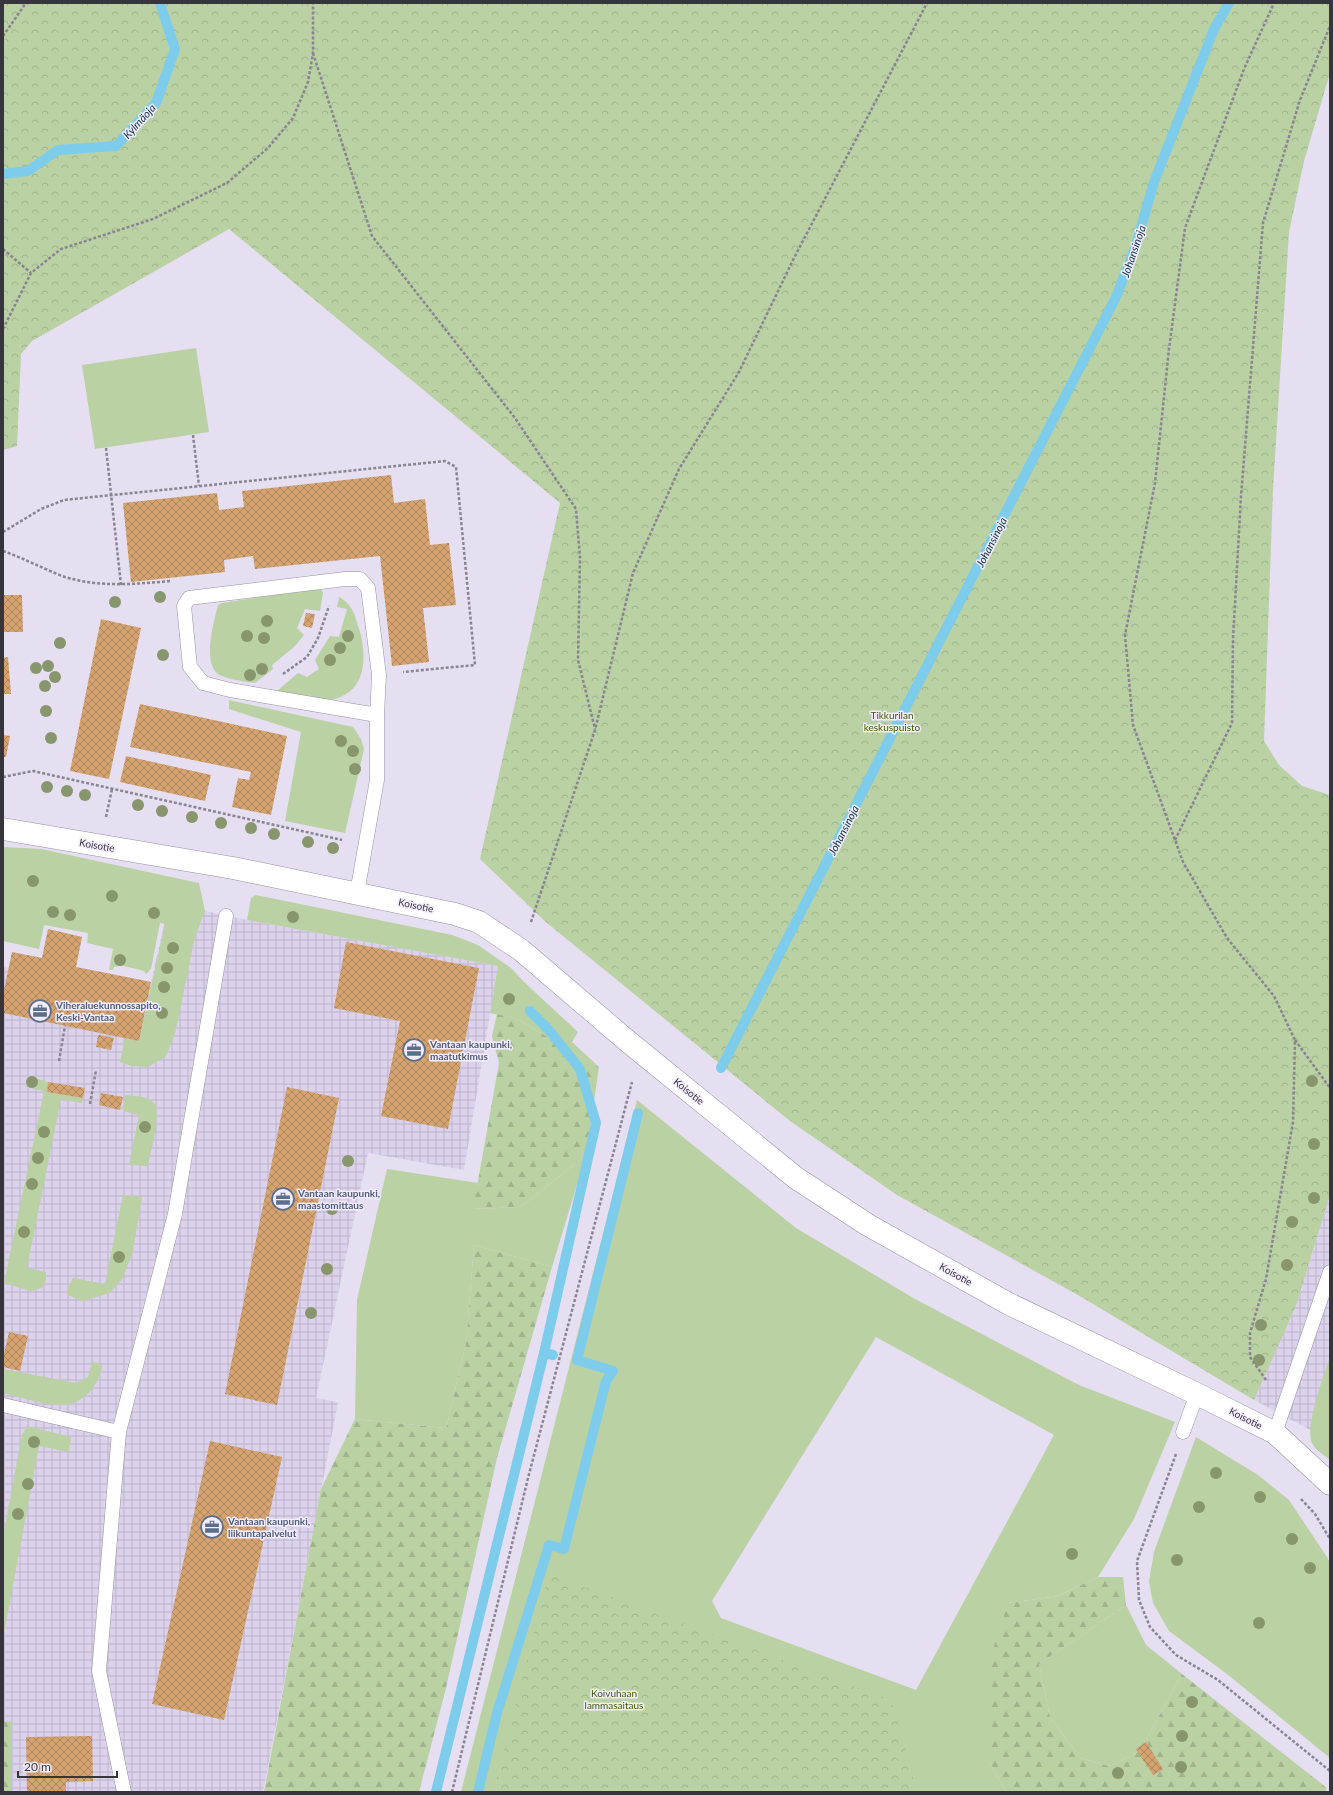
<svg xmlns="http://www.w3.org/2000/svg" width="1333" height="1795" font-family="Lato,sans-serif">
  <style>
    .industrial { fill: url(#industrial-grid) }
    .grass { fill: #bad1a4; fill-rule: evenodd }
    .forest { fill: url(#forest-firs) }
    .park { fill: url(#park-crowns) }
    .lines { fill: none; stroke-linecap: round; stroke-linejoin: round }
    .stream { stroke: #7ecceb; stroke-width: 10 }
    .building { fill: url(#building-cross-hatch) }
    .service-casing { stroke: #9891a2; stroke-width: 15 }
    .minor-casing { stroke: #9891a2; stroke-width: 23 }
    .path { stroke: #898490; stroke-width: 2.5; stroke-dasharray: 3 2; stroke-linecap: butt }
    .service { stroke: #fff; stroke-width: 14 }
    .minor { stroke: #fff; stroke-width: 22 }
    .tree { fill: #87966c }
    .labels { text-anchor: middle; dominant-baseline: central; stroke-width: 3; stroke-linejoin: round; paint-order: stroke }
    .park-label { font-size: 10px; fill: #3a5c00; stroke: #f3ecfe }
    .street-label { font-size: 10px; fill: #37343b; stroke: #f3ecfe }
    .service-label { font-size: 10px; font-weight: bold; fill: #4e5e75; stroke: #f3ecfe; text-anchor: start }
    .water-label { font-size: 11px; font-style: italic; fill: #0d323f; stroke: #f3ecfe }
  </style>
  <defs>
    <pattern id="industrial-grid" width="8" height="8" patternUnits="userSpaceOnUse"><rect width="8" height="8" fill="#dcd2eb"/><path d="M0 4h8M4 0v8" fill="none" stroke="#bdb5ca"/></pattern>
    <pattern id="forest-firs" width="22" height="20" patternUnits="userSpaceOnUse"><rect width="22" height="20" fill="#bad1a4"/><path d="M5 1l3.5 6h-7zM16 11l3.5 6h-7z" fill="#a0b48e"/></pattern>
    <pattern id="park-crowns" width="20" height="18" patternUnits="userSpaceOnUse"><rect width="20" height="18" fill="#bad1a4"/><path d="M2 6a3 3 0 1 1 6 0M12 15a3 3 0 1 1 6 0" fill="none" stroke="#a0b48e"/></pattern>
    <pattern id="building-cross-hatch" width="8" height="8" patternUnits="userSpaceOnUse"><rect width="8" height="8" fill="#d4a370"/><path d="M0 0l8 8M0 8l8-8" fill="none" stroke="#ad865d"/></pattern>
  </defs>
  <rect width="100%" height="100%" fill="#e6def1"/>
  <g class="industrial">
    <polygon points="169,903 247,920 498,966 464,1170 368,1153 316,1398 338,1402 263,1792 12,1792 12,1723 3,1721 3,967 9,968 12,952 42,958 48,929 82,937 76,967 151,982"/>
    <polygon points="1330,1195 1330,1405 1312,1431 1254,1400 1296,1306"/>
  </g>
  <g class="grass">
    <polygon points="196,348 209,432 95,449 82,365"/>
    <path d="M313,589H321L323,593L320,611L305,609L297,628L304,635L295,646L272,665L273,669L255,683C246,682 225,679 218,674C202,661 214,622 218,605L222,603Z"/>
    <path d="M339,597C354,605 355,617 360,632C367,658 366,690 335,699C320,703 293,695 277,691L298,673L307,677L319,669L315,660L330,636L339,637L347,609L337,607Z"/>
    <polygon points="229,700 353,727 361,739 364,749 345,833 285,821 301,732 229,709"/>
    <path d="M3,847L41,849L199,883L205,911L195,937L175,1034L166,1056L148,1067L132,1066L120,1062L125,1038L139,1041L165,924L160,923L151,969L146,974L144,971C135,969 123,964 114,967L113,970H109L113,949L87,943L88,933L44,925L39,949L3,941Z"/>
    <polygon points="256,895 452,935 478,945 511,968 523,981 578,1032 572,1042 599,1067 519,1020 490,1013 498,966 247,920 251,898"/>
    <polygon points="34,1078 48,1082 47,1092 83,1098 82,1103 61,1099 27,1268 46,1272 46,1280 42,1288 31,1291 4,1283 44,1091 26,1087 28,1081"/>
    <path d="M125,1095C134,1096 145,1096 152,1101C164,1108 150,1153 148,1166L129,1165L139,1115L123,1111Z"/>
    <path d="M637,1100L796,1228L915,1299L1079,1385L1175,1422L1134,1519L1098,1577L1058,1596L1008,1603L989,1761L1006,1792H461ZM876,1337L1054,1435L916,1690L721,1618L712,1601Z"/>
    <polygon points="586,1155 552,1267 474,1245 466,1343 446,1428 355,1419 357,1300 387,1169 478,1183 474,1209 521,1207"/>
    <polygon points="123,1195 142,1197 133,1251 123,1278 110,1293 82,1301 68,1295 68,1288 73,1278 105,1284"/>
    <path d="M1330,1357V1460C1325,1456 1317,1451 1313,1445C1303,1429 1324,1375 1330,1357Z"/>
    <path d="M92,1362L99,1363L102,1366C98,1388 82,1406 58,1405C44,1405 17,1396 3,1393V1369L76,1383L88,1377Z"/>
    <polygon points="27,1426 71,1437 69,1452 39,1446 3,1639 3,1536 22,1435"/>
    <polygon points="1196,1437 1258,1475 1289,1500 1327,1557 1330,1563 1330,1758 1227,1674 1169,1631 1153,1603 1149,1581 1154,1552"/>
    <polygon points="1126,1605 1146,1645 1182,1674 1140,1751 1109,1766 1080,1758 1050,1717 1039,1664"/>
  </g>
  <g class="forest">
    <polygon points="497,1014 519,1020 599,1067 586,1155 521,1207 473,1209 499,1063 492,1036"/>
    <polygon points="474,1245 552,1267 497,1458 446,1688 419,1792 264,1792 321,1489 355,1419 446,1428 466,1343"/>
    <polygon points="1098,1577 1123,1577 1126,1605 1039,1664 1050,1717 1080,1758 1109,1766 1140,1751 1182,1674 1327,1788 1325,1792 1006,1792 989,1761 988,1665 1008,1603 1058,1596"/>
    <polygon points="3,1721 12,1722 12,1792 3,1792"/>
  </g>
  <g class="park">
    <polygon points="3,3 1330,3 1330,73 1304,161 1289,232 1273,489 1264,741 1279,765 1302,786 1330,795 1330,1195 1296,1306 1254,1400 1078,1295 897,1195 790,1121 547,923 480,859 560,503 229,229 32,341 21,354 17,446 3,450"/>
    <polygon points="549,1574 891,1700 907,1753 916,1792 493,1792"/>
  </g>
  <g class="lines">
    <g class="stream">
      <polyline points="3,174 28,171 58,150 116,146 156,103 175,49 160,3"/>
      <polyline points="530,1011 548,1029 580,1069 596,1123 544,1353 553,1355"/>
      <polyline points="721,1068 1116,297 1135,248 1154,182 1214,29 1229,3"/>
      <polyline points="436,1792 544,1353"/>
      <polyline points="478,1792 497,1713 549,1545 564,1549 606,1381 613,1371 577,1360 638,1113"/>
    </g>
  </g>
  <g class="building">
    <polygon points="391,475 394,503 425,499 430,545 449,543 456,605 423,608 429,662 392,666 380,556 255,569 253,556 224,560 225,572 131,582 123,503 217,493 219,510 244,507 242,491"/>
    <polygon points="3,595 22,595 23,632 3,632"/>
    <polygon points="306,613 315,614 312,628 303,626"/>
    <polygon points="101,619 141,628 109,779 70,771"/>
    <polygon points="8,657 11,694 3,694 3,658"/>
    <polygon points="140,704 287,736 271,815 232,807 238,778 249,780 251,772 130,747"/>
    <polygon points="3,735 10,736 6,757 3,757"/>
    <polygon points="126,756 211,775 205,801 120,782"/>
    <polygon points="48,929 82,937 76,967 151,982 139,1041 3,1013 3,995 12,952 42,958"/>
    <polygon points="346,942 479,968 448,1129 381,1116 400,1021 334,1008"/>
    <polygon points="98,1035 114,1038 111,1050 96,1047"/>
    <polygon points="48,1082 85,1088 83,1098 47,1092"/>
    <polygon points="287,1087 339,1098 277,1405 225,1394"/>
    <polygon points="101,1093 123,1097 120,1110 99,1105"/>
    <polygon points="9,1332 28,1336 20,1371 3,1367 3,1358"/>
    <polygon points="210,1441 282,1457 224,1720 152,1704"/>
    <polygon points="92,1736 93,1781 66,1782 66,1792 27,1792 26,1737"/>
    <polygon points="1146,1742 1163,1769 1153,1775 1136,1749"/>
  </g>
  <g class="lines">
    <g class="service-casing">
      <g id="service">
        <polyline points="357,893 377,780 377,715 379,675 368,588 360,579 345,579 189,598 184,606 190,667 203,683 230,690 377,715"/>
        <polyline points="3,1405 119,1432"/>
        <polyline points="1183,1432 1197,1394"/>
        <polyline points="1275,1433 1330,1272"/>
        <polyline points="124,1792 99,1671 119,1432 175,1214 226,916"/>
      </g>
    </g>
    <g class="minor-casing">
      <polyline id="minor" points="3,829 233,868 455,914 479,922 521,950 625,1039 796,1178 868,1225 1009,1304 1197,1394 1275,1433 1330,1484"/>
    </g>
    <g class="path">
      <polyline points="3,36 26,3"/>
      <polyline points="313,53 372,236 515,418 576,509 580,558 578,660 595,729"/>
      <polyline points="3,249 31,273"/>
      <polyline points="3,329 31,273 61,249 153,219 227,183 268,148 293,118 308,82 313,53 313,3"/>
      <polyline points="193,435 199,486"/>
      <polyline points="106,448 121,585"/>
      <polyline points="3,532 41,509 64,500 445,461 456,467 475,665 403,672"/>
      <path d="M3,551C23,558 42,568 62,576C98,588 134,584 171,581"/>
      <polyline points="283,674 307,657 318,638 329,606"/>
      <polyline points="3,777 33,771 342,840"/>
      <polyline points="106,817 112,789"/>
      <polyline points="1175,840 1232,723 1233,639 1241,496 1263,223 1300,100 1330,26"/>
      <polyline points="531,922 595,730 633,573 679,469 739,372 794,258 927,3"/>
      <polyline points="1295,1040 1330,1088"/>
      <polyline points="59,1061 65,1026"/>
      <polyline points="90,1104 96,1070"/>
      <polyline points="1266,1380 1250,1357 1250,1333 1266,1279 1293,1122 1295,1040 1274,996 1227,938 1183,862 1133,725 1125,635 1155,483 1169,349 1185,228 1244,69 1274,3"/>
      <polyline points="1176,1454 1137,1561 1139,1600 1150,1627 1176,1655 1218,1680 1330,1771"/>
      <polyline points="1301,1499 1315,1514 1330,1539"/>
      <polyline points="452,1792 528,1478 632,1082"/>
    </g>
    <use href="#service" class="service"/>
    <use href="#minor" class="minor"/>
  </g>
  <g class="tree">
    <circle cx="160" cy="597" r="6"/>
    <circle cx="115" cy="602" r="6"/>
    <circle cx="267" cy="621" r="6"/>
    <circle cx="247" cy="636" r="6"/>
    <circle cx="348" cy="636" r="6"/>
    <circle cx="264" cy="638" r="6"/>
    <circle cx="60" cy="643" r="6"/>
    <circle cx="340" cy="648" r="6"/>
    <circle cx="163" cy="655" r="6"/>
    <circle cx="330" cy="660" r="6"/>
    <circle cx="48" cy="666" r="6"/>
    <circle cx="36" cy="668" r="6"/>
    <circle cx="262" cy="669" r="6"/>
    <circle cx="250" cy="675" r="6"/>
    <circle cx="55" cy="677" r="6"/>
    <circle cx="45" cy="686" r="6"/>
    <circle cx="46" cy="711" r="6"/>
    <circle cx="51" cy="738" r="6"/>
    <circle cx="341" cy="741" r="6"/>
    <circle cx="353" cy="751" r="6"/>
    <circle cx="355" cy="769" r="6"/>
    <circle cx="47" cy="787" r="6"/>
    <circle cx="67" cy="791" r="6"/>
    <circle cx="85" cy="795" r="6"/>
    <circle cx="138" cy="805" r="6"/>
    <circle cx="162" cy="811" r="6"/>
    <circle cx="192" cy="817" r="6"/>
    <circle cx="221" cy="823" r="6"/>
    <circle cx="251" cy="828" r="6"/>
    <circle cx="274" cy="834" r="6"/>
    <circle cx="308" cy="842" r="6"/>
    <circle cx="333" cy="848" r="6"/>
    <circle cx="33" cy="881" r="6"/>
    <circle cx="112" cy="896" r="6"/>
    <circle cx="53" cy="912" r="6"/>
    <circle cx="154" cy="913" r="6"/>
    <circle cx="70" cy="915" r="6"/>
    <circle cx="293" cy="917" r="6"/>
    <circle cx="173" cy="948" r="6"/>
    <circle cx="120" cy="960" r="6"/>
    <circle cx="167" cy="968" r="6"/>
    <circle cx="164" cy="987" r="6"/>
    <circle cx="509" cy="999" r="6"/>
    <circle cx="162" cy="1013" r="6"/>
    <circle cx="1312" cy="1081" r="6"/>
    <circle cx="32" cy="1082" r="6"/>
    <circle cx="145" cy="1127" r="6"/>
    <circle cx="44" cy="1132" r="6"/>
    <circle cx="1314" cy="1144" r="6"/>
    <circle cx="38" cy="1158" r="6"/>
    <circle cx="348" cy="1161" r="6"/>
    <circle cx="32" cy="1184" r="6"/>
    <circle cx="1314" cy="1198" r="6"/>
    <circle cx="332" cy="1209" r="6"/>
    <circle cx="1292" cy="1222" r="6"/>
    <circle cx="24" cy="1232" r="6"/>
    <circle cx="119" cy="1257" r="6"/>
    <circle cx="1287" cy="1265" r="6"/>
    <circle cx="327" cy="1269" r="6"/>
    <circle cx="311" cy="1313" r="6"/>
    <circle cx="1261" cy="1325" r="6"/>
    <circle cx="1259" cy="1360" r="6"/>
    <circle cx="34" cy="1442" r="6"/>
    <circle cx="1216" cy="1473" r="6"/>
    <circle cx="28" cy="1484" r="6"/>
    <circle cx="1260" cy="1497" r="6"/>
    <circle cx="1199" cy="1507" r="6"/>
    <circle cx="18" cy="1514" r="6"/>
    <circle cx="1292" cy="1539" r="6"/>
    <circle cx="1072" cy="1554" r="6"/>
    <circle cx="1177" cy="1560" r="6"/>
    <circle cx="1310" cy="1568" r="6"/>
    <circle cx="1259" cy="1623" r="6"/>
    <circle cx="1192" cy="1702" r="6"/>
    <circle cx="1182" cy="1736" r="6"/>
    <circle cx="1181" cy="1767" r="6"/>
    <circle cx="1118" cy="1773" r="6"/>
  </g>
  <defs>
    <g id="office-ring" transform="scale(1.15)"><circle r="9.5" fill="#f3ecfe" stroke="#5c6f8a" stroke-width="1.5"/><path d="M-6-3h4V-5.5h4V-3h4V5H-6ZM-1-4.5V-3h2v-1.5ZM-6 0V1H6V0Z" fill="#5c6f8a"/></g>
  </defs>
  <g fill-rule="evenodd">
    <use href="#office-ring" x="40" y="1011"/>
    <use href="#office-ring" x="414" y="1050"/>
    <use href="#office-ring" x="283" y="1199"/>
    <use href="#office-ring" x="212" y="1527"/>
  </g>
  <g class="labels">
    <g class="park-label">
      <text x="892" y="715">Tikkurilan<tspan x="892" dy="12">keskuspuisto</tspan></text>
      <text x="614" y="1693">Koivuhaan<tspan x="614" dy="12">lammasaitaus</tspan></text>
    </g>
    <g class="street-label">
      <text transform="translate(97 845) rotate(10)">Koisotie</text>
      <text transform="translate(416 905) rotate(12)">Koisotie</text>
      <text transform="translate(689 1091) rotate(39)">Koisotie</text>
      <text transform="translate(956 1274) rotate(29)">Koisotie</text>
      <text transform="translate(1246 1418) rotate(27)">Koisotie</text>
    </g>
    <g class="service-label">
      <text x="56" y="1005">Viheraluekunnossapito,<tspan x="56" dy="12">Keski-Vantaa</tspan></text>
      <text x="430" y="1044">Vantaan kaupunki,<tspan x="430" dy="12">maatutkimus</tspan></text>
      <text x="298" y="1193">Vantaan kaupunki,<tspan x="298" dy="12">maastomittaus</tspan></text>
      <text x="228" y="1521">Vantaan kaupunki,<tspan x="228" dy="12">liikuntapalvelut</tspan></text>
    </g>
    <g class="water-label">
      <text transform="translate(139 121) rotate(-48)">Kylmäoja</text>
      <text transform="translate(1133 251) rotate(-71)">Johansinoja</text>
      <text transform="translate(991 542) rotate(-63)">Johansinoja</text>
      <text transform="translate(843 830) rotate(-63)">Johansinoja</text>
    </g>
  </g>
  <rect width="1333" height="1795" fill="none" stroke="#37343b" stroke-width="8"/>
  <path d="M18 1771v6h99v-6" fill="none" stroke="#37343b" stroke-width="2"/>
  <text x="24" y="1771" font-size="12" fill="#37343b" stroke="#f3ecfe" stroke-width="3" paint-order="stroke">20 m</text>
</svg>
